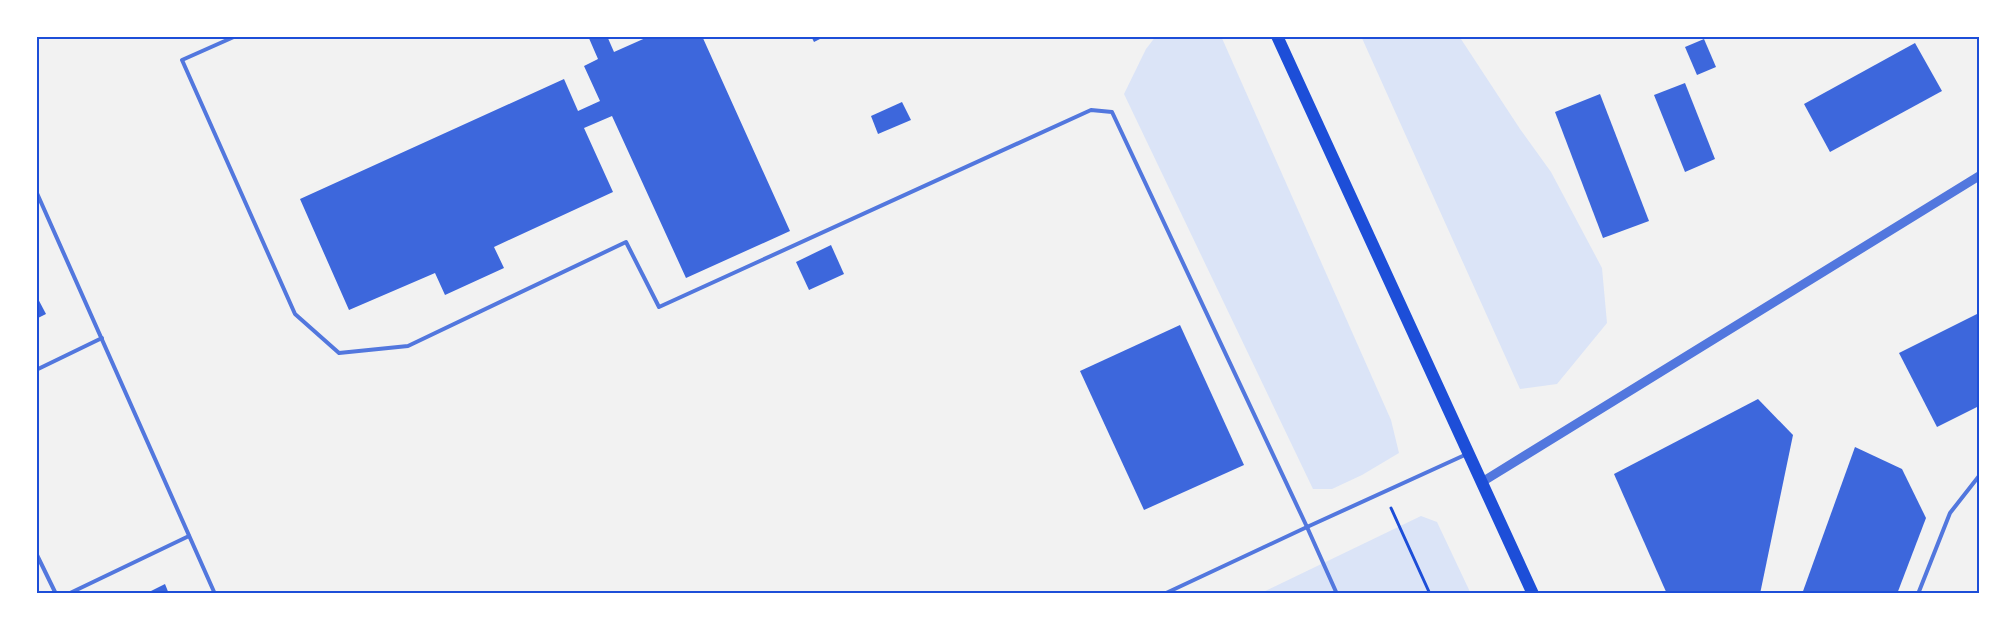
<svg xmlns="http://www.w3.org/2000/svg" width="2015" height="630" font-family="'Source Sans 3',sans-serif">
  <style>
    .green { fill: #dbe4f7 }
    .building { fill: #3d67dc }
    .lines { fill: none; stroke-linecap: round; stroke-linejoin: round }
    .path { stroke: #1d4ed8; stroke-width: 3 }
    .service { stroke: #5277de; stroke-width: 4 }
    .tertiary { stroke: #5277de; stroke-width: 9 }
    .primary { stroke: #1d4ed8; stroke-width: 12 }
    .neatline { fill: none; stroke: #1d4ed8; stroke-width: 2 }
  </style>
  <rect width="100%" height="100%" fill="#f2f2f2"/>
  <g class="green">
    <polygon points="1156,36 1221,36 1391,420 1399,453 1362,475 1332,489 1313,489 1124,94 1146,49"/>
    <polygon points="1361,36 1459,36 1520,129 1551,172 1602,268 1607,323 1557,384 1520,389"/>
    <polygon points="1421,516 1437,522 1471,594 1259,594"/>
  </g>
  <g class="building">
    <polygon points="588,36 607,36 614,52 650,36 702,36 790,231 686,278 612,116 584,128 613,192 494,247 504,268 445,295 435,273 349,310 300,199 564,79 578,111 600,101 584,66 598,59"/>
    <polygon points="811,36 826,36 814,42"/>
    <polygon points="1704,39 1716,67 1697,75 1685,47"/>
    <polygon points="1915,43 1942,91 1830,152 1804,104"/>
    <polygon points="1685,83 1715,159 1685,172 1654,95"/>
    <polygon points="1600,94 1649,221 1603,238 1555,112"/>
    <polygon points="902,102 911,120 878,134 871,116"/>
    <polygon points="831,245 844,274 809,290 796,262"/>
    <polygon points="36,295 46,314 36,319"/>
    <polygon points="1979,313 1979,406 1937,427 1899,353"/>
    <polygon points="1180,325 1244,465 1144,510 1080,371"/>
    <polygon points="1758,399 1793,435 1760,594 1667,594 1614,474"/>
    <polygon points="1855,447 1902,469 1926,518 1897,594 1802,594"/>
    <polygon points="165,584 169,594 145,594"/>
  </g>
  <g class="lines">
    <polyline class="path" points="1391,508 1430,594"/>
    <g class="service">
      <polyline points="236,36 182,60 295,314 339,353 408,346 626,242 659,307 1091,110 1112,112 1307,527 1467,454"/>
      <polyline points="36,191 215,594"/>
      <polyline points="36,370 102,338"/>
      <polyline points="36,553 56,594"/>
      <polyline points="68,594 189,536"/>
      <polyline points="1164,594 1307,527 1337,594"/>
      <polyline points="1918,594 1950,513 1979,476"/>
    </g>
    <polyline class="tertiary" points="1482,482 1979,176"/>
    <polyline class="primary" points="1277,36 1533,594"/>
  </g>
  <rect width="2015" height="630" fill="none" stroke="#ffffff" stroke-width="75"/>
  <rect x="38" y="38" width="1940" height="554" class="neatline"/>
</svg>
